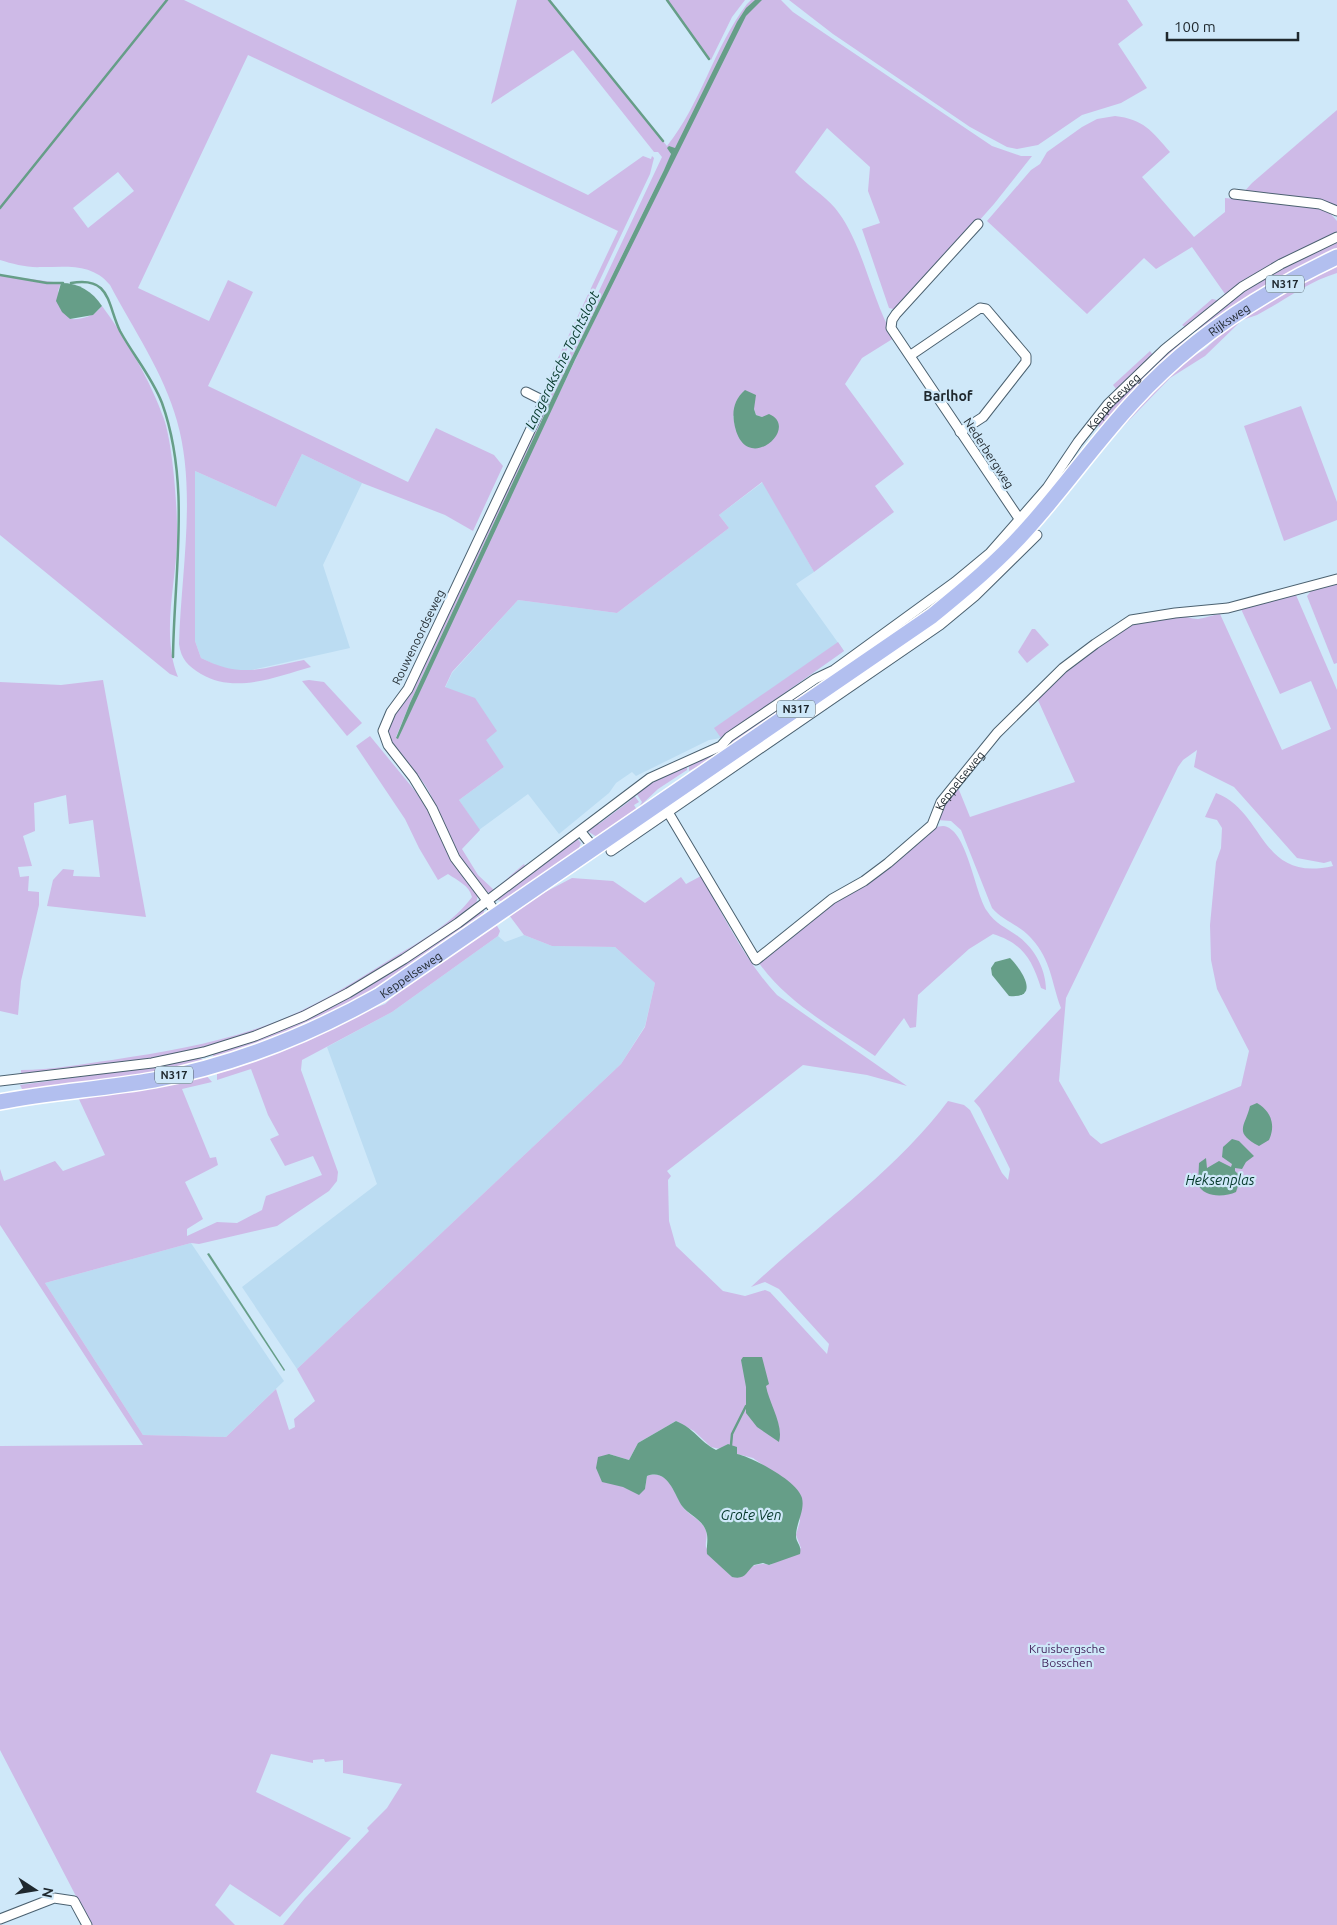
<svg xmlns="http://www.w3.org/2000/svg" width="1337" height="1925" font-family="Ubuntu,sans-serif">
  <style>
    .built { fill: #bbdcf2 }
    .green { fill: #cebae7; fill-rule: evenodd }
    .water { fill: #669e88 }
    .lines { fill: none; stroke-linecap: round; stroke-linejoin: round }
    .stream { stroke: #669e88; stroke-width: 2.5 }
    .minor-casing { stroke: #4b6170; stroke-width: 11 }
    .primary-casing { stroke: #fff; stroke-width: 18 }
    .minor { stroke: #fff; stroke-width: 9 }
    .primary { stroke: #b2bfef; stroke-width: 15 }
    .labels { text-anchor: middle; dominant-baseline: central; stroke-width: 4.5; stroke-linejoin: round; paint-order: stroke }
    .shield { fill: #cfe8f9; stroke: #54626b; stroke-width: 1 }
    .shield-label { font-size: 11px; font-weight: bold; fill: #1f282e }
    .street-label { font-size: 12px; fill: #1f282e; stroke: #cfe8f9 }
    .park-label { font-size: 12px; fill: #44285f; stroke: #cfe8f9 }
    .water-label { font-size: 14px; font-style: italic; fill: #043729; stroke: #cfe8f9 }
    .neighbourhood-label { font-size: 14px; font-weight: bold; fill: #1f282e; stroke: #cfe8f9 }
  </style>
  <rect width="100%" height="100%" fill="#cfe8f9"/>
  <g class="built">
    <polygon points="302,454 362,483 323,565 350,648 243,672 220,667 201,658 195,641 195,471 276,507"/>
    <polygon points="763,482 814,572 796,584 844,651 721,738 709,740 636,776 632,772 616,783 609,793 559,834 528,794 479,830 459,800 504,767 445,688 452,673 518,600 617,613 729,528 719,515"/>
    <polygon points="524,935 552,946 615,947 655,983 645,1026 621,1064 297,1369 242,1287 377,1184 327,1047 392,1012 498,936 505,942"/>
    <polygon points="191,1243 284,1381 226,1437 143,1435 45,1283"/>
  </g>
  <g class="green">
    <path d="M0,0H184L588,195L643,156L651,159L652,156L654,158L650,174L553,379L549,377L618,231L248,55L138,288L209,321L228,280L253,292L208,386L408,482L436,428L494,455L503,466L473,531L445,515L362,483L302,454L276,507L195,471V641L201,658C243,679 261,668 304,660L311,667C276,677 235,694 201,674C188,666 181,659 179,644C181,573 197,491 177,421C164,373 133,329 110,285C92,263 67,267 42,267C28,268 13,264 0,260ZM118,172L134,191L88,228L73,208Z"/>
    <path d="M517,0H549L667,146C701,104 714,47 747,4L751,0H781L793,12L824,33L992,146L1021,156H1032L994,204L914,294L897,310L889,308L862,229L880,223L868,191L870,167L827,128L795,172C807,185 824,195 835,208C863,242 871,299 894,338L862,358L845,384L904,464L875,486L894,512L814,572L762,482L719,515L729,528L617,613L518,600L452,672L445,687L475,698L497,731L486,740L504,767L459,800L480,830L462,849L478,875L494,890L524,864L525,866L490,893C463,883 442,816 428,790C420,774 389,748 389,730C389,719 402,706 408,697L662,157L658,152H654L573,50L491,104ZM670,151L674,155L528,458L398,738L396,737L410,703L554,394L664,170L671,156ZM754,409L756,415L762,417L736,431L733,416Z"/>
    <polygon points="667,0 745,0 732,17 711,60"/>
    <polygon points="789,0 1127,0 1143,25 1118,44 1147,88 1121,103 1082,115 1038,145 1017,149 1007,147 970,127 833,34"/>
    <polygon points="1337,110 1337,206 1243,193 1252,183"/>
    <path d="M1115,116C1143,119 1152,131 1170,152L1142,177L1194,237L1225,212V198L1316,206L1329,212L1337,221V234L1185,327L1182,325L1212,299L1217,300L1225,294L1192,247L1156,269L1144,258L1087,314L987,221L1031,170L1040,164L1047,152L1082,127L1097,119Z"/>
    <polygon points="1337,240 1337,252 1235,309 1233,306 1230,308 1231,311 1192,333 1101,429 1096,423 1143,373 1229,300 1293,261"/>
    <path d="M1337,263V273C1307,282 1284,301 1257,315C1252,317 1247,318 1242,320L1240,317Z"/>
    <path d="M0,275L61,283L58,291L70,319C83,320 94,316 102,306C126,338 151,382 164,419C173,445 178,512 177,541C176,584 161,635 178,677L170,674L0,535Z"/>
    <polygon points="1237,320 1239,323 1205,356 1170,378 1111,439 1109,435 1178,366 1205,349"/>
    <polygon points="1150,351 1153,355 1117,390 1113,385"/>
    <polygon points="1301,406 1337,502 1337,520 1284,541 1244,426"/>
    <polygon points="1337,583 1337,663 1334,664 1307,596 1311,591"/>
    <path d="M1296,595L1337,690V1925H283L305,1898L369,1831L367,1828L387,1808L402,1784L343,1773V1760L325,1762L324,1759L313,1760V1763L271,1754L256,1792L351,1838L280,1917L230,1884L215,1905L235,1925H91L0,1750V1446L143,1445L0,1225V1169L4,1181L55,1161L63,1171L105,1155L77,1095L205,1074L212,1082L182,1089L210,1158L216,1157L218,1165L185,1182L203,1219L187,1229V1236L217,1222L237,1223L262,1210L266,1196L322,1175L313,1156L285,1166L270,1139L279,1135L268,1115L251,1069L217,1080V1070L385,1004L409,983L496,924L500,931L498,936L392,1012L302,1060L301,1070L338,1172L337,1181L329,1191L277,1226L199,1244L191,1243L45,1283L143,1435L226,1437L276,1389L289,1430L295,1427L294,1419L315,1401L297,1369L621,1064L645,1027L655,983L615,947L552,946L524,935L509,915L530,900L572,878L613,881L645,903L681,877L686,884L701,876C724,916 745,961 777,995L907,1086L867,1075L803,1065L667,1171L671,1176L668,1180L669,1221L676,1246L723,1291L745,1296L765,1290L770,1292L827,1354L829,1344L779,1289L765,1282L751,1287C815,1227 897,1170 948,1101L964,1105L970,1110L1002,1173L1008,1180L1010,1169L980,1108L974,1101L1061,1008C1051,982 1052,961 1031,938C1020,925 1003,921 992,908L961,830L951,821L937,820L943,804L957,785L970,817L1075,782L1037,698C1075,661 1118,617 1175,616C1182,615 1190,619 1198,619C1205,618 1213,615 1220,614L1282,750L1331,729L1311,681L1280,694L1241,609ZM1197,750L1194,767L1234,787L1297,858L1324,863L1331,861L1333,866C1259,883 1266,812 1216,793L1205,817L1217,820L1222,828L1221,848L1216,862L1210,925L1211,960L1217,989L1249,1051L1241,1086L1101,1144L1090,1135L1059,1081L1066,998L1178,767L1183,760ZM676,1421L694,1431L711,1447L720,1449L728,1444L737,1454L753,1458L794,1487L800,1521L796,1535L801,1548L770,1565C756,1561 744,1571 732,1577C726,1571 708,1553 706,1547C705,1542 708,1536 706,1531C702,1519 689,1516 682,1506C674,1493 668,1468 647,1476L645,1489L609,1454L629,1460L638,1443Z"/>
    <polygon points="1032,629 1035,629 1049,645 1027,663 1018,652"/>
    <polygon points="838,642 844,651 721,738 714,728"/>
    <polygon points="103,680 146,917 47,906 53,880 63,869 74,870 73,876 100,877 93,820 69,824 66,795 34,803 35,831 23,836 32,866 18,867 20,877 29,876 28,891 39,892 39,905 21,981 18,1015 0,1011 0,682 61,685"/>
    <polygon points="309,680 324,682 362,723 347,736 302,681"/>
    <polygon points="806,689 808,693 713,759 689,771 689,764 720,751 731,741"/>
    <path d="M370,736L416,792L431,816L446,850L478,894L476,905C396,966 306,1019 209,1047C148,1064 83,1068 21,1075V1070C51,1070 82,1064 112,1060C164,1052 214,1044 264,1026C310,1010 353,983 394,957C421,941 454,922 472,897C469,885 458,881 448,874L438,880L419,848L405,819L356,746Z"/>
    <polygon points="687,765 687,770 658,789 639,807 642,802 636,793 660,778"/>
    <polygon points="634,795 639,802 634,805 637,810 597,837 589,832 588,830 595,823 599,824 631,800"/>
    <path d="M943,826C967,828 974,891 987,911C995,924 1007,928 1019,937C1035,949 1046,970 1046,990L1041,988C1032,959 1022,943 993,934L969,949L918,995L916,1027L910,1028L904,1018L875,1056C834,1028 788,1004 759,963L843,895L935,827Z"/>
    <polygon points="576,837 581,843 578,850 503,902 498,900 498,896"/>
    <path d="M485,907L483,916L394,978L374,988L339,1012L337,1009L334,1010L335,1014L308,1027L211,1061L214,1053C255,1041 294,1028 331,1005L332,1007L335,1005V1003Z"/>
    <polygon points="198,1057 203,1060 204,1063 190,1068 27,1092 22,1089 20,1085 143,1068"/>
  </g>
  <g class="water">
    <polygon points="755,0 762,0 746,16 575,360 398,739 396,738 410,703 554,394 664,170 671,154 667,148 669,146 675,148 737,22 746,8"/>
    <path d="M61,283C79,283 92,291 102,306L93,315L70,319L62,312L56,301Z"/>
    <path d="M745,390L756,395L754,409L756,415L762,417L769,414C802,428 743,479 734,422C732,409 735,399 745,390Z"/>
    <path d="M1010,958C1022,970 1041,999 1009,996L992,975L991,968L995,962Z"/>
    <path d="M1257,1103C1271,1111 1276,1125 1269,1140L1259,1146C1233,1132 1245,1127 1250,1106Z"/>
    <path d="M1232,1139L1239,1141L1254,1156L1246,1162L1242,1169L1235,1168V1171L1241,1177L1236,1192C1225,1197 1203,1198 1198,1184L1199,1163L1206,1158L1207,1168L1219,1161L1231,1167L1232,1164L1222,1157L1223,1147Z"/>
    <polygon points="209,1253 285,1370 284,1371 207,1254"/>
    <path d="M743,1357H762L769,1384L766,1386C769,1403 784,1425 779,1442L757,1427L746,1413V1387L741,1360Z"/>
    <path d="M676,1421C694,1428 699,1441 716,1450L728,1444L737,1447V1454C752,1457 798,1481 802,1498C805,1511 796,1523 796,1536C796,1543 802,1545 800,1554L769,1565L763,1563L754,1565C746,1572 746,1580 732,1577L707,1554C706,1547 709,1538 706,1531C702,1519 689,1515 682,1506C674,1494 668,1468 647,1476L645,1489L639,1495L623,1487L602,1482L596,1468L598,1457L609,1454L629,1460L638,1443Z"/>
  </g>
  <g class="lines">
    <g class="stream">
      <polyline points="549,0 663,141"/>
      <polyline points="667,0 709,59"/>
      <polyline points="0,208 167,0"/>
      <polyline points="0,275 47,283 63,283"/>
      <path d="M71,283C111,276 107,304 120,331C133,355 152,377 162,403C191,484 174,573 173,657"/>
      <polyline points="731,1445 732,1434 746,1406"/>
    </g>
    <g class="minor-casing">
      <g id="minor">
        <polyline points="1234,194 1320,204 1337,211"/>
        <polyline points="978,224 896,314 892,320 891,328 1022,523"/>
        <polyline points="911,355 980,308 986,309 1026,356 1026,362 983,417 960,432"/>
        <path id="s1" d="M662,802L756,960L832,899L864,881L888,863L932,825L941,802L997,733L1063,668L1095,644L1131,620L1175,613L1228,608L1337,579"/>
        <polyline points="581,832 594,848"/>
        <polyline points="611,851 940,625 975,596 1037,535"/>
        <polyline points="498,915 455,858 432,808 413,777 388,745 383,731 391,712 408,689 544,401 526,392"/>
        <path id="s2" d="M0,1081L152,1063L204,1052L255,1036L304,1016L348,993L404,959L458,923L650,778L721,746L729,737L815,679L834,670L955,582L990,553L1047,488L1078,442L1108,404L1165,349L1242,287L1281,264L1337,237"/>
        <polyline points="0,1919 54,1898 74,1901 87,1925"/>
      </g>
    </g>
    <g class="primary-casing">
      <g id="primary">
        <path id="s3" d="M0,1102C51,1092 103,1089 154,1080C234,1065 309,1035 380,995L932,616C965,589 999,561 1027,529C1064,488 1096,442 1134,401C1189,340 1263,292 1337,257"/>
      </g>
    </g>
    <use href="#minor" class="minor"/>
    <use href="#primary" class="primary"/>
  </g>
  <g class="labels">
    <g class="shield">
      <rect x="1266" y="275.5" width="38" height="17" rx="4"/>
      <rect x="777" y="700.5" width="38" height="17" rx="4"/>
      <rect x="155" y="1066.5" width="38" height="17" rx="4"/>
    </g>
    <g class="shield-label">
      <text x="1285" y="284">N317</text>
      <text x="796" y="709">N317</text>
      <text x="174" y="1075">N317</text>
    </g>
    <g class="street-label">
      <text stroke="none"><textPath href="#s3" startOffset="1489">Rijksweg</textPath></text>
      <text stroke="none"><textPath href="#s2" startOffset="1339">Keppelseweg</textPath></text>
      <text transform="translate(989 453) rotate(57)">Nederbergweg</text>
      <text transform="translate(418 637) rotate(-64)">Rouwenoordseweg</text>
      <text stroke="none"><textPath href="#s1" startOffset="459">Keppelseweg</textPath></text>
      <text stroke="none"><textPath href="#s3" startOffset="435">Keppelseweg</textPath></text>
    </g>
    <g class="park-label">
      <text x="1067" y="1648">Kruisbergsche<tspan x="1067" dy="14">Bosschen</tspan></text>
    </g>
    <g class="water-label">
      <text transform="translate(562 360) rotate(-64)">Langeraksche Tochtsloot</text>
      <text x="1220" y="1180">Heksenplas</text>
      <text x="751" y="1515">Grote Ven</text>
    </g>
    <g class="neighbourhood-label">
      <text x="948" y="396">Barlhof</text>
    </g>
  </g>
  <g transform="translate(35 1890) rotate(102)" stroke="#cfe8f9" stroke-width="4" paint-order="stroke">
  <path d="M0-4L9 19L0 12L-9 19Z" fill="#1f282e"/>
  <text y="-8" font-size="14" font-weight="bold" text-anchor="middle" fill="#1f282e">N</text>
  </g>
  <path d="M1167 32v8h131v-8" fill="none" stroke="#1f282e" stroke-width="2.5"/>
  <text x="1174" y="32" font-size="15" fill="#1f282e" stroke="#cfe8f9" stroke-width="4" paint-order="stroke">100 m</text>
</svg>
